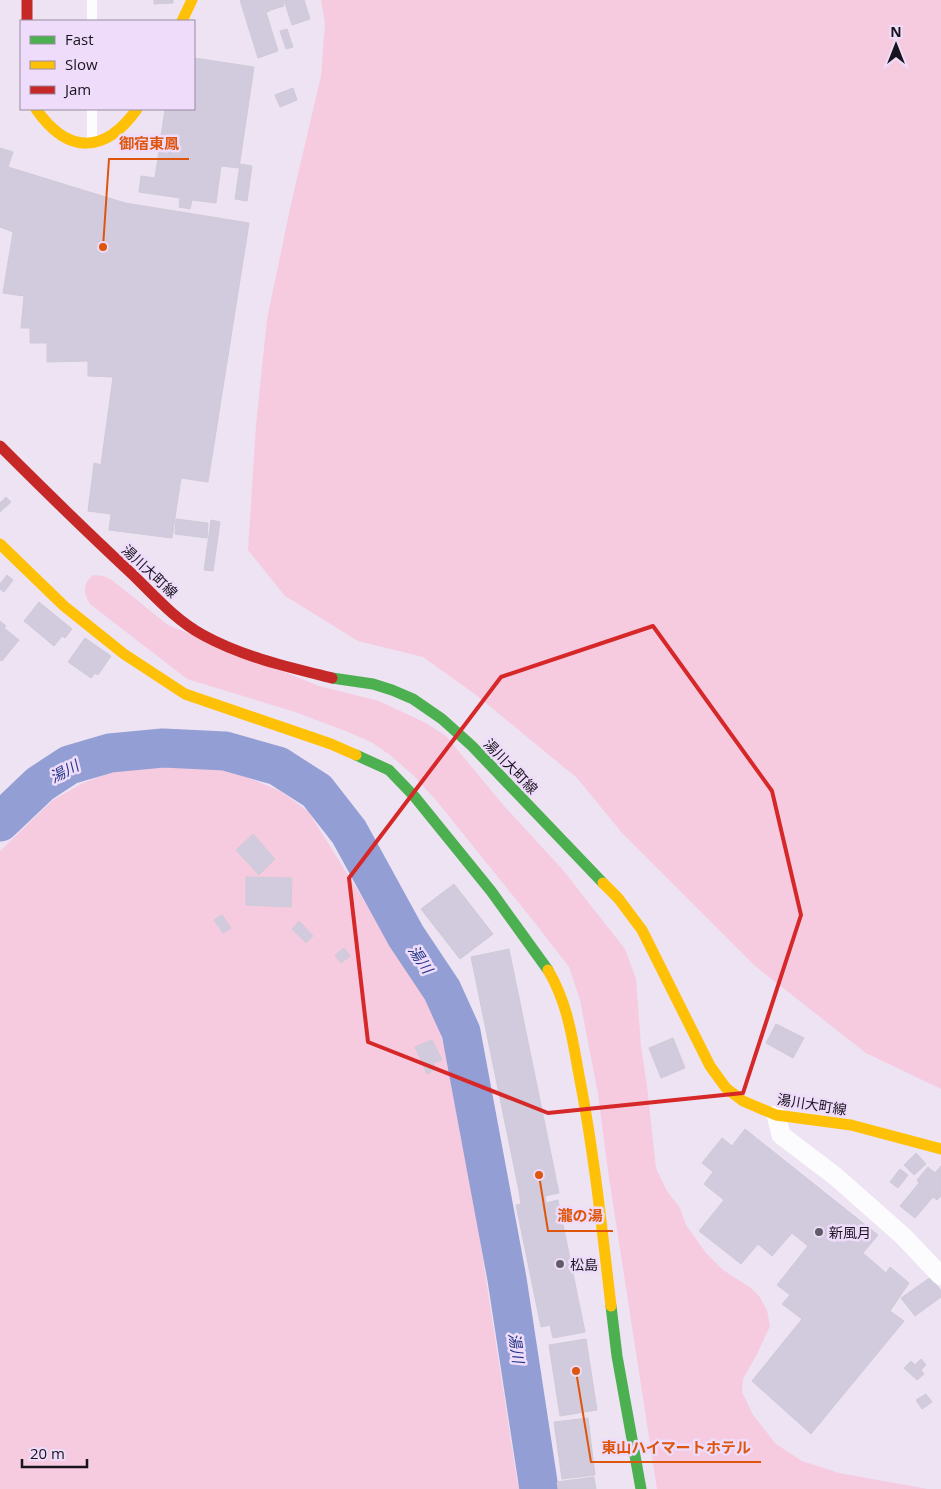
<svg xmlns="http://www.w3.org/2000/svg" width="941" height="1489" font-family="'Open Sans','Noto Sans JP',sans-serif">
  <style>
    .green { fill: #f6cbe0 }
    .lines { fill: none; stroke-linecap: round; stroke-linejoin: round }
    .river { stroke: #939fd4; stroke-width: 39 }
    .building { fill: #d1cbdd; stroke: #cfcad8 }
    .lane { stroke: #fcfbfd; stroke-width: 10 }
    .street { stroke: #fcfbfd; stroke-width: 19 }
    .fast { stroke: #4caf50; stroke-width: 11 }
    .slow { stroke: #ffc107; stroke-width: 11 }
    .jam { stroke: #c62828; stroke-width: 11 }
    .marked { fill: none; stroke: #d62828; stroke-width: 4; stroke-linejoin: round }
    .poi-dot { fill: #635c68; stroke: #eedcfa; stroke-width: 2 }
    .labels { text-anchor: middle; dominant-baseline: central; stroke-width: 5; stroke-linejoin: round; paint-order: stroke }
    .street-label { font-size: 14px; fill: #19131d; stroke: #eedcfa }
    .poi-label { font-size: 14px; fill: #19131d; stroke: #eedcfa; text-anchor: start }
    .water-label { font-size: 15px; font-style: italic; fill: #233686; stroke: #eedcfa }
    .leader { fill: none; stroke: #de560d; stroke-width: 2 }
    .callout-dot { fill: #de560d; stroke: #eedcfa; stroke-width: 2 }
    .callout-label { font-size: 15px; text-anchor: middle; font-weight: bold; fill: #de560d; stroke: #eedcfa; stroke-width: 5; stroke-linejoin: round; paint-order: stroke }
  </style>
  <rect width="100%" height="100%" fill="#ede3f3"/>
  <g class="green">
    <polygon points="321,0 941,0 941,1089 866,1053 755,966 622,833 577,778 476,695 423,657 358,641 285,596 248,550 256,425 267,319 291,204 321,76 325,24"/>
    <path d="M93,575L103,576L112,580L168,625L319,686L379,701L426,723L446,736L505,807L563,870L625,949L636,979L641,1046L647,1086L656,1168L667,1191L680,1208L686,1225L706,1253L723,1270L751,1288L759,1296L767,1310L770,1326L757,1354L743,1379L742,1392L753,1415L776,1444L802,1461L839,1473L928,1489H657L608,1171L598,1094L580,1000L569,967L535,923L435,799L413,775L390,755L371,742L348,732L295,712L187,679L90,604C83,594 83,583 93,575Z"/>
    <polygon points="182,765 235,772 280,791 308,811 432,1009 448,1058 459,1104 517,1480 520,1489 0,1489 0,851 53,800 83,783 125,767"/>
  </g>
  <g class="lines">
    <polyline class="river" points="0,822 40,784 69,765 110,753 163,748 225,751 278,766 317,791 349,832 406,936 442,990 461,1032 507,1279 539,1489"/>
  </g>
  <g class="building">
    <polygon points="154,0 173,0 173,3 154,4"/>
    <polygon points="240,0 267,0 270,11 266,12 278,51 258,58"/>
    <polygon points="268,0 283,0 284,6 271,10"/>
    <polygon points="284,0 304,0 310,19 292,25"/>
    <polygon points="287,29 293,47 286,49 280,31"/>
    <polygon points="194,58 254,67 239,168 221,166 216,203 192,200 190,209 179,207 180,198 139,192 141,176 155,178 165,109 194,109"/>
    <polygon points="293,88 297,100 280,107 275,95"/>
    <polygon points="0,148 13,152 8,167 125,203 249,223 208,482 181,478 172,538 109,530 111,514 88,511 94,463 101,465 113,377 88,376 88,361 47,362 47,343 30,343 30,328 21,328 24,296 3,293 13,232 0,227"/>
    <polygon points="240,164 252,166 247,201 235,199"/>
    <polygon points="6,497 11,502 0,512 0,503"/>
    <polygon points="176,519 208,523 207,538 175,534"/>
    <polygon points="211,520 220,522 213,571 204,570"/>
    <polygon points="7,575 13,580 4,592 0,589 0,584"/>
    <polygon points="39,602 72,629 65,638 62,636 54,646 24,621"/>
    <polygon points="0,621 6,626 4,628 19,640 2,661 0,660"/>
    <polygon points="85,638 111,656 98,675 95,673 91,678 68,662"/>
    <polygon points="253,834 275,859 259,875 236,850"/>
    <polygon points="246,877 292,878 291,907 246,905"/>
    <polygon points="454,884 493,934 460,959 421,909"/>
    <polygon points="222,915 231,928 223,933 214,920"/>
    <polygon points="299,921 313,936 306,943 292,929"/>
    <polygon points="344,948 350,956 341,963 335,955"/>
    <polygon points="509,949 559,1193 545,1196 546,1203 558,1200 585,1332 553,1338 550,1325 541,1327 516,1205 521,1204 519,1191 471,957"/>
    <polygon points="776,1024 804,1038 793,1058 766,1043"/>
    <polygon points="673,1038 685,1068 661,1078 649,1048"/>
    <polygon points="432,1040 442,1060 433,1063 436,1069 427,1074 415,1047"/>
    <polygon points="745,1129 878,1235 863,1253 886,1273 890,1267 909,1283 890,1311 904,1321 811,1434 752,1381 802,1319 782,1304 790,1295 777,1285 808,1246 792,1233 772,1256 758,1244 741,1264 699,1231 724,1200 704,1184 713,1172 702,1163 722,1138 732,1146"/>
    <polygon points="916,1153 926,1164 914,1175 904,1165"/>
    <polygon points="941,1166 941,1196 937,1200 933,1197 915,1218 900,1206 919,1183 917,1180 928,1167 935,1173"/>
    <polygon points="900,1169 908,1175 898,1188 890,1182"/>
    <polygon points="931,1277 941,1291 941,1297 915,1316 901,1298"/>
    <polygon points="586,1339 597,1410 560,1416 549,1345"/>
    <polygon points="921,1359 926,1365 921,1370 924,1374 917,1380 904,1368 911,1361 915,1365"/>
    <polygon points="926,1394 932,1402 922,1409 916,1400"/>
    <polygon points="588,1418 595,1475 562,1479 554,1422"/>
    <polygon points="594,1477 596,1489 558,1489 557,1482"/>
  </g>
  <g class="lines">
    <g class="lane">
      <polyline points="92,0 92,21"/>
      <polyline points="92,109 92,141"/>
    </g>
    <polyline class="street" points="776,1115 781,1135 835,1176 903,1236 941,1276"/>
    <g class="fast">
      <polyline points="332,678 373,684 392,690 413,699 442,719 472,746 603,883"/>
      <polyline points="356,755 389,770 414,796 491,891 548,970"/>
      <polyline points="611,1306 617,1356 641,1489"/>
    </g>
    <g class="slow">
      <polyline points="182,21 192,0"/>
      <path d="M36,109C68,155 105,154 137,109"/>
      <polyline points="0,544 64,606 124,654 185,694 331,744 356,755"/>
      <polyline points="603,883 618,898 642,930 710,1066 726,1088 743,1101 776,1115 851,1125 941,1149"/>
      <path d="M548,970C568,1004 572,1037 579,1075C594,1152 602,1229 611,1306"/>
    </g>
    <g class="jam">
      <polyline points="27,0 27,21"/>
      <path d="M0,446C43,489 86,531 131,573C153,594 175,620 203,635C243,657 288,667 332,678"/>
    </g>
  </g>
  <path class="marked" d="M653,626L772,791L801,915L743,1093L548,1113L368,1042L349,878L501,677Z"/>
  <g class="poi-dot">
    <circle cx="819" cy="1232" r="5"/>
    <circle cx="560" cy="1264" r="5"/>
  </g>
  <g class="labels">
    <g class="street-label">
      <text transform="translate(150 571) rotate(43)">湯川大町線</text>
      <text transform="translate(511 766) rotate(46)">湯川大町線</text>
      <text transform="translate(812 1104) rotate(9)">湯川大町線</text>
    </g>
    <g class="poi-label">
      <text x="829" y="1232">新風月</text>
      <text x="570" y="1264">松島</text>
    </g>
    <g class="water-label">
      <text transform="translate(64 771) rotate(-28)">湯川</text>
      <text transform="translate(421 959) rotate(56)">湯川</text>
      <text transform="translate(517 1348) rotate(81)">湯川</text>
    </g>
  </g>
  <path class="leader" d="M103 247L109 159H189M539 1175L548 1231H613M576 1371L591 1462H761"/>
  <g class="callout-dot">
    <circle cx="103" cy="247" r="5"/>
    <circle cx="539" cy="1175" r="5"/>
    <circle cx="576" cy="1371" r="5"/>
  </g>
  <g class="callout-label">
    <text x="149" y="149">御宿東鳳</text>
    <text x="580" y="1221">瀧の湯</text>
    <text x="676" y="1453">東山ハイマートホテル</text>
  </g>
  <rect x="20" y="20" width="175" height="90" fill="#eedcfa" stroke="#998ca2"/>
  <rect x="30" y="36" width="25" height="8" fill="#4caf50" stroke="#998ca2"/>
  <text x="65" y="45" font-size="15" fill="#19131d">Fast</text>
  <rect x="30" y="61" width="25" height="8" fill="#ffc107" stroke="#998ca2"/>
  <text x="65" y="70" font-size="15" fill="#19131d">Slow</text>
  <rect x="30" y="86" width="25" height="8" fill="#c62828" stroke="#998ca2"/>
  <text x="65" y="95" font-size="15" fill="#19131d">Jam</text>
  <g transform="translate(896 45)" stroke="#eedcfa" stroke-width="4" paint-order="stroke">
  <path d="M0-4L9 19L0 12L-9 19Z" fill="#19131d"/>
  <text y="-8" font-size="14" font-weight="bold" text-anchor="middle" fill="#19131d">N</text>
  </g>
  <path d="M22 1459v8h65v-8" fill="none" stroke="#19131d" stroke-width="2.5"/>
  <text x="30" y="1459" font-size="15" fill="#19131d" stroke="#eedcfa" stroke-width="4" paint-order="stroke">20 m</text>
</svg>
